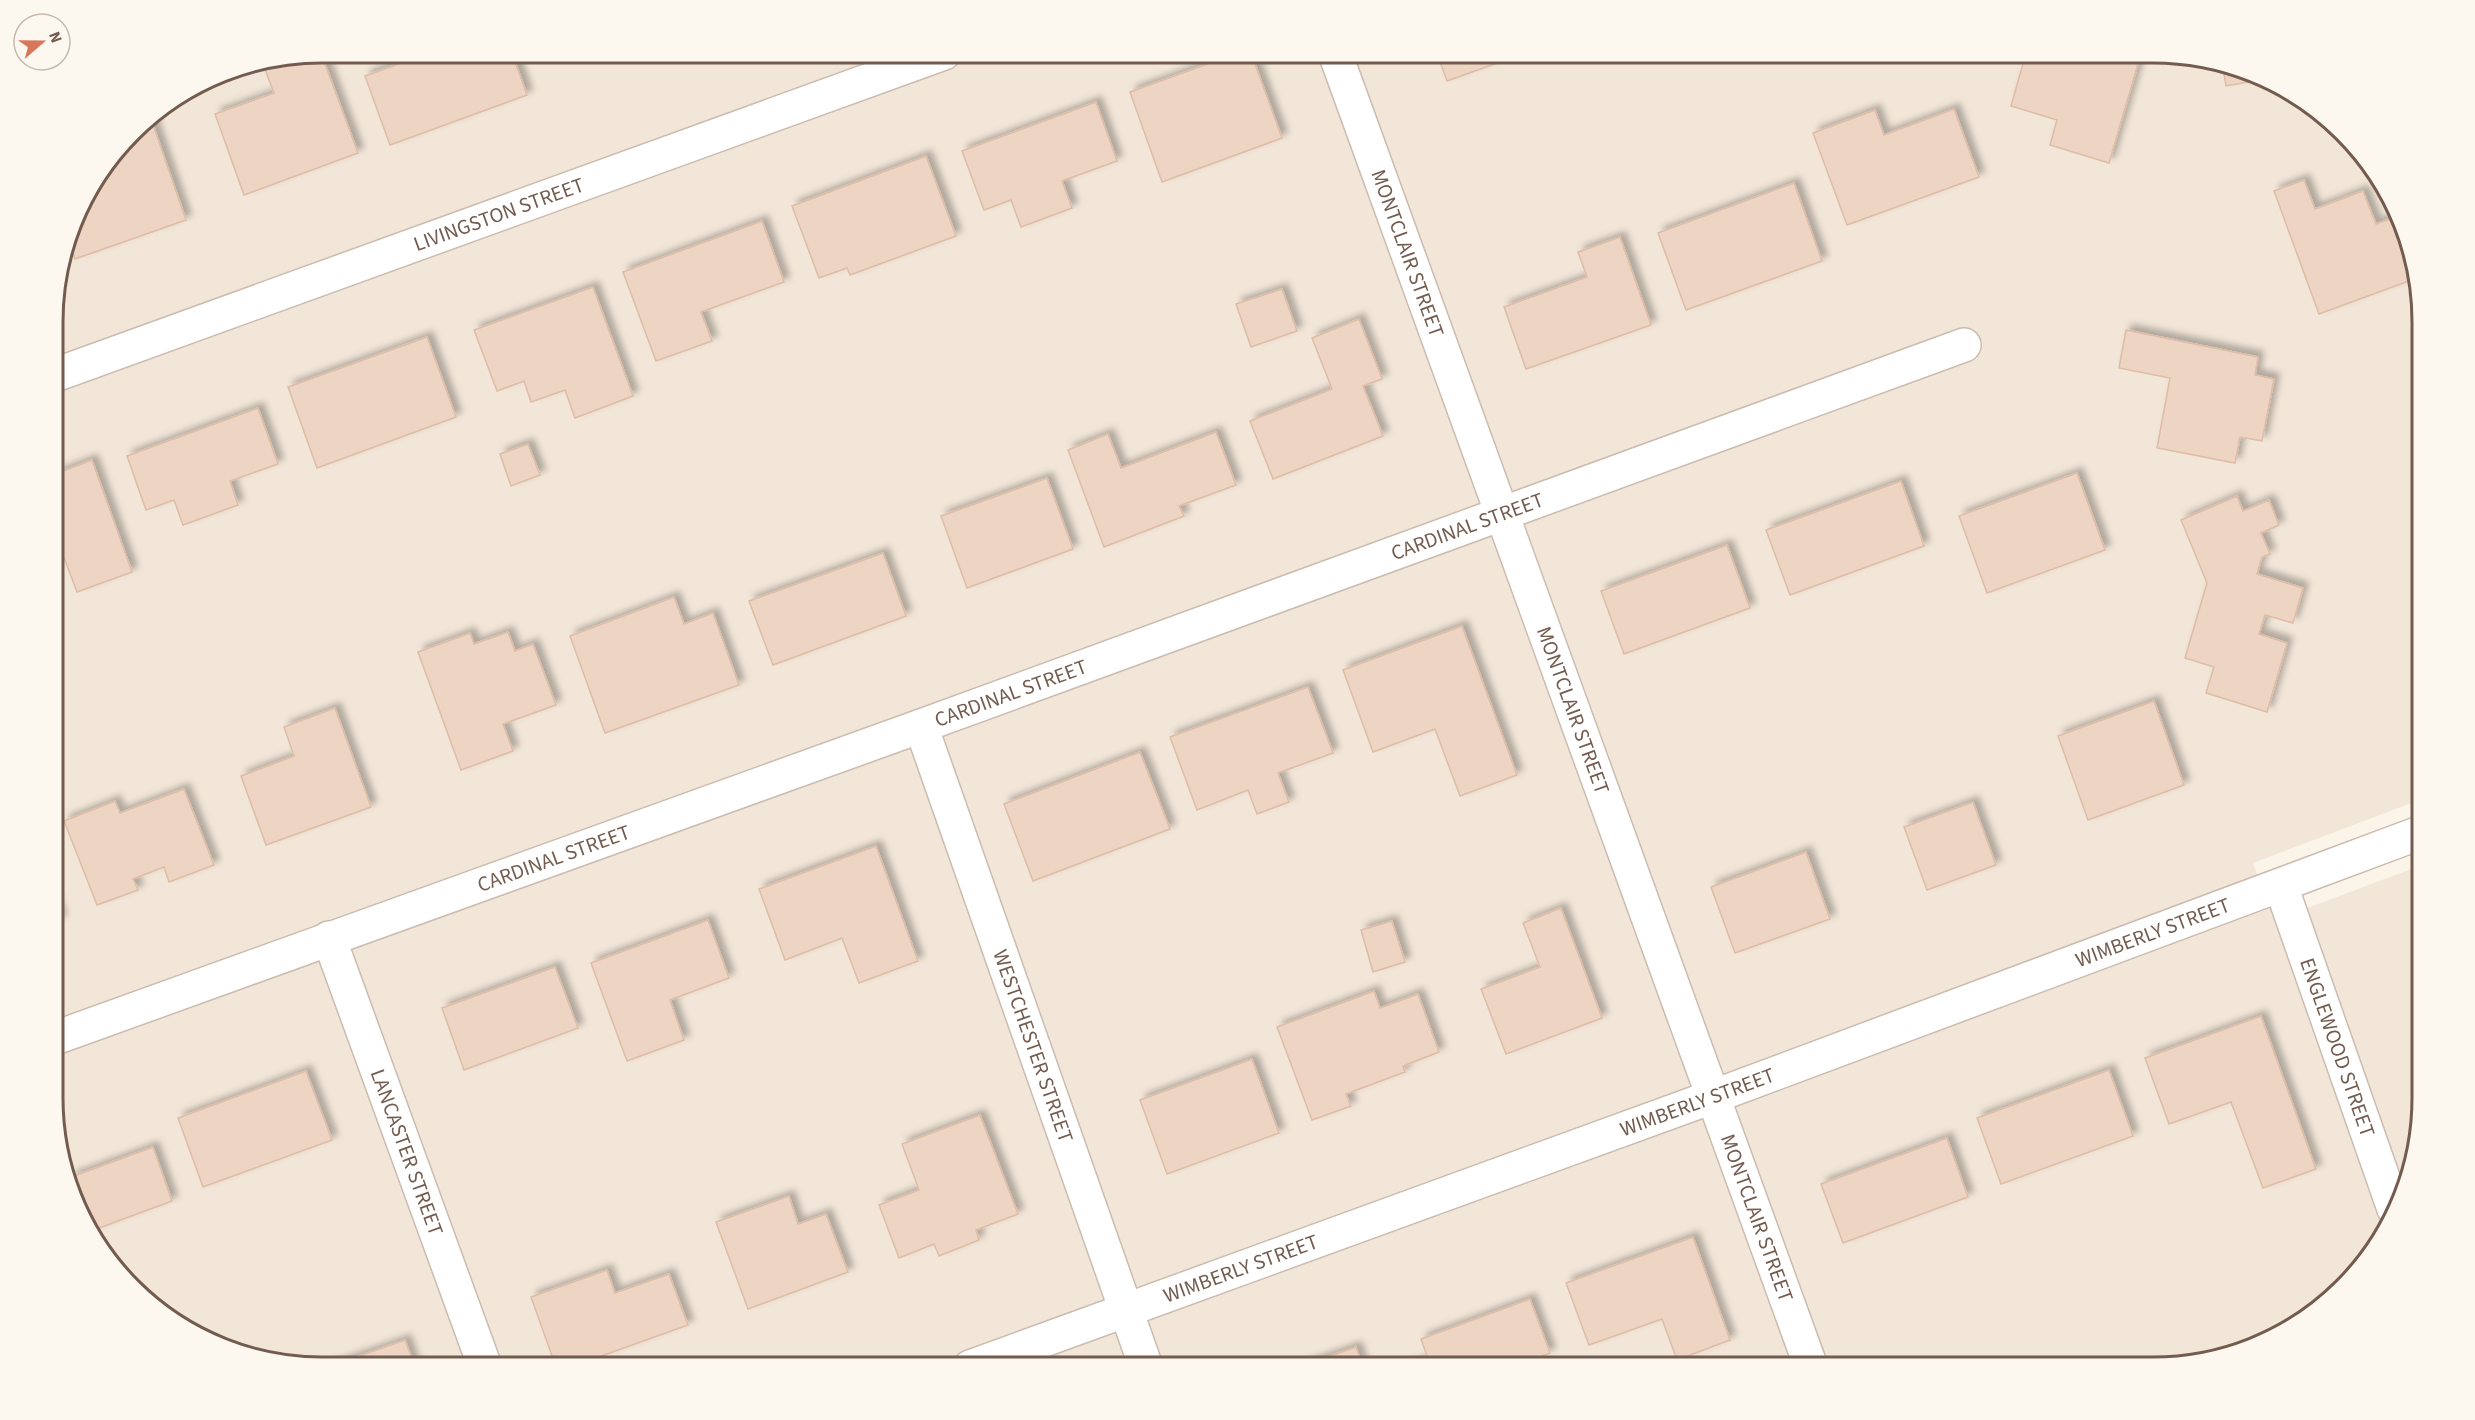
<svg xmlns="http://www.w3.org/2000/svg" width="2475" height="1420" font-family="'Source Sans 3',sans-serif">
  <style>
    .residential { fill: #f2e6d8 }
    .building { fill: #edd4c3; stroke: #debca5; stroke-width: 1.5; filter: url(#shadow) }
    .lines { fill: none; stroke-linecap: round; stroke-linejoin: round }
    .minor-casing { stroke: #ccbcb0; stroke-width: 36 }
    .minor { stroke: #fff; stroke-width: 33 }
    .labels { text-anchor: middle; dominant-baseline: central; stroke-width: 4.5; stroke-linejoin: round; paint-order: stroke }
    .street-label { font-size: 21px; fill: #735c4f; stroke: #fdf8ef }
    .rim { fill: none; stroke: #735c4f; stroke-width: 3 }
  </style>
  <defs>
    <filter id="shadow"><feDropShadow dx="5.5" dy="-5.5" stdDeviation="3" flood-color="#0004"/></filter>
  </defs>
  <rect width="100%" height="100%" fill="#fbf4e9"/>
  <polygon class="residential" points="322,53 2154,53 2223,62 2288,88 2377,172 2408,236 2422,304 2422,799 2253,863 2275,920 2422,865 2422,1115 2387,1233 2303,1322 2239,1353 2170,1367 321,1367 252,1358 187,1332 98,1248 55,1133 55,287 80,202 144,120 219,73"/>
  <g class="building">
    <polygon points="321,53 358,153 244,195 215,114 274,93 263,64"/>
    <polygon points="429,53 512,53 527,95 390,145 365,76"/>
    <polygon points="547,53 569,53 549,60"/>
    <polygon points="1238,53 1251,53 1282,138 1162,182 1130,92"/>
    <polygon points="1437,53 1525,53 1447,81"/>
    <polygon points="2026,53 2101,53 2138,64 2109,163 2050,145 2057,120 2011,106"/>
    <polygon points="2222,62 2223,62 2266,79 2226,86"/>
    <polygon points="1096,102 1117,161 1062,181 1072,208 1021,227 1011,200 984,210 962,151"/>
    <polygon points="1954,109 1979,177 1847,225 1813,133 1875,110 1884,135"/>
    <polygon points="150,116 186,220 75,259 69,241 80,202 144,120"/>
    <polygon points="926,156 956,236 850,275 847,268 819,278 792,206"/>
    <polygon points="2304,180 2315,209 2363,191 2376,224 2398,216 2413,258 2417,278 2319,314 2274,191"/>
    <polygon points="1794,183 1822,261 1686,310 1658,233"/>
    <polygon points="762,221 784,282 701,312 712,341 656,361 623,272"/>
    <polygon points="1620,237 1651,325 1526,369 1504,307 1587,277 1578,252"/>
    <polygon points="593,287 633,396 575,418 565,390 531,402 524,381 497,391 474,330"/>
    <polygon points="1282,289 1297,331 1251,347 1236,304"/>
    <polygon points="1359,319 1382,379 1363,386 1383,436 1273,479 1250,421 1332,389 1312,338"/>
    <polygon points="2126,330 2258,357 2255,375 2274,379 2262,441 2240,437 2235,463 2157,448 2170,378 2119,368"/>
    <polygon points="427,337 456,417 317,468 288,387"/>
    <polygon points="258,408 278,464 230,481 238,505 183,525 174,500 146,510 127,456"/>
    <polygon points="1216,432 1236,485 1179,506 1184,516 1104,547 1068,450 1108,434 1121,468"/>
    <polygon points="528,444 540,475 511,486 500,454"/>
    <polygon points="92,460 132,572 77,592 63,555 55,558 55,474"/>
    <polygon points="2077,473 2105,550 1987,593 1959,516"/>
    <polygon points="1047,478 1073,549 967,588 941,516"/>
    <polygon points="1901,481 1924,546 1790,595 1766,530"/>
    <polygon points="2237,496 2243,511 2269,500 2279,525 2261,533 2270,554 2262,557 2257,574 2303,588 2293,623 2265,615 2259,634 2287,643 2267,712 2206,693 2214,667 2185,658 2207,583 2181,520"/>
    <polygon points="1727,545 1750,608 1624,654 1601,591"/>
    <polygon points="883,553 906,616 773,665 749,601"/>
    <polygon points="674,597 684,624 713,613 739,685 605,733 570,636"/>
    <polygon points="1462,626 1517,775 1460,796 1435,729 1373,752 1343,670"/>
    <polygon points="508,632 515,651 533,644 556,705 503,724 513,751 461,770 418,652 470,633 474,644"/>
    <polygon points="1308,687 1333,753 1278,773 1289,802 1257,814 1248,790 1197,810 1170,737"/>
    <polygon points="2154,701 2184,785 2088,820 2058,736"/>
    <polygon points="335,708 371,807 266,845 241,776 294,756 284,727"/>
    <polygon points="1140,752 1170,829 1033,881 1004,804"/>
    <polygon points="184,789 214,865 169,882 164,867 133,879 138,890 97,905 64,821 115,801 120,813"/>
    <polygon points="1973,802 1996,865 1927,890 1904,827"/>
    <polygon points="876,846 918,961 859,983 842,938 785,960 759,889"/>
    <polygon points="1806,852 1830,919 1735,953 1711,887"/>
    <polygon points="55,903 61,920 55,923"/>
    <polygon points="1561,908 1602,1018 1506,1054 1481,989 1540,967 1523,923"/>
    <polygon points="708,920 729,978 670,1000 684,1040 627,1061 591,963"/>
    <polygon points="1392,921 1405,962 1373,972 1361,930"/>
    <polygon points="555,967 578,1028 464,1070 442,1008"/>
    <polygon points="1374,991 1380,1008 1418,994 1439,1052 1403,1066 1405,1072 1346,1094 1351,1106 1312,1120 1277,1027"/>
    <polygon points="2261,1016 2316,1169 2263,1188 2231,1102 2169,1124 2145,1058"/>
    <polygon points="1252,1059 1279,1133 1167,1174 1140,1100"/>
    <polygon points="2109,1070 2133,1136 2001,1184 1977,1118"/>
    <polygon points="306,1071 332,1140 203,1187 178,1118"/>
    <polygon points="980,1115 1018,1214 976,1230 979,1240 939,1256 934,1244 899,1258 879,1205 919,1190 902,1144"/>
    <polygon points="1947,1138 1968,1197 1843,1243 1821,1184"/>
    <polygon points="153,1147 172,1201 91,1231 71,1177"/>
    <polygon points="789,1196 798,1224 826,1214 848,1272 748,1309 716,1222"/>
    <polygon points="1693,1237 1730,1340 1677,1360 1662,1319 1589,1345 1566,1283"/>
    <polygon points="607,1270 615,1293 669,1274 688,1325 593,1359 596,1367 556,1367 531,1297"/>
    <polygon points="1530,1299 1550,1353 1518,1365 1519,1367 1407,1367 1428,1359 1421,1339"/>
    <polygon points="405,1340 415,1367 328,1367"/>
    <polygon points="1356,1347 1363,1367 1299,1367"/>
  </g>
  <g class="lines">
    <g class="minor-casing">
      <g id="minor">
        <path id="s1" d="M1335,53L1811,1367"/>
        <path id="s2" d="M55,375L944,53"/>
        <path id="s3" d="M921,726L1146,1367"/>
        <path id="s4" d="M2281,886L2394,1209"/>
        <path id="s5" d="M329,938L485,1367"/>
        <path id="s6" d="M55,1038L921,726L1964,345"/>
        <path id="s7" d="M970,1367L1712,1097L2422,832"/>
      </g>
    </g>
    <use href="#minor" class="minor"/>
  </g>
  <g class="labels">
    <g class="street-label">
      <text stroke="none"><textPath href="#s2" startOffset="472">LIVINGSTON STREET</textPath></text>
      <text stroke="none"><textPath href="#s1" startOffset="213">MONTCLAIR STREET</textPath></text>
      <text stroke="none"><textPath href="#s6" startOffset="1502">CARDINAL STREET</textPath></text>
      <text stroke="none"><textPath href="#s6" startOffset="1016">CARDINAL STREET</textPath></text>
      <text stroke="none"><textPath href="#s1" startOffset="699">MONTCLAIR STREET</textPath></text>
      <text stroke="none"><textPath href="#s6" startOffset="530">CARDINAL STREET</textPath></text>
      <text stroke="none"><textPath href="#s7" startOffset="1260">WIMBERLY STREET</textPath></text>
      <text stroke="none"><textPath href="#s3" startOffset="339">WESTCHESTER STREET</textPath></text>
      <text stroke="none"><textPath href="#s4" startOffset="171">ENGLEWOOD STREET</textPath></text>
      <text stroke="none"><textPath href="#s7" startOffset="774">WIMBERLY STREET</textPath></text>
      <text stroke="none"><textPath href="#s5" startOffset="228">LANCASTER STREET</textPath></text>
      <text stroke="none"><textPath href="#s1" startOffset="1239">MONTCLAIR STREET</textPath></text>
      <text stroke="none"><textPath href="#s7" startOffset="288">WIMBERLY STREET</textPath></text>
    </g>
  </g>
  <path d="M0 0H2475V1420H0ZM322 63H2153A259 259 0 0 1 2412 322V1098A259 259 0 0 1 2153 1357H322A259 259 0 0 1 63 1098V322A259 259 0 0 1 322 63Z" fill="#fdf8ef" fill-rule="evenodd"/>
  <path class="rim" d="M322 63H2153A259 259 0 0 1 2412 322V1098A259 259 0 0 1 2153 1357H322A259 259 0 0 1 63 1098V322A259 259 0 0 1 322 63Z"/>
  <g transform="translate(42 42) rotate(70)"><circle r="28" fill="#fdf8ef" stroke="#c6baaf" stroke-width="1.5"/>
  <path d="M0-4.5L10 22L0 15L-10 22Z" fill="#d8785a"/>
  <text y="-9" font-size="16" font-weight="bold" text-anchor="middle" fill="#735c4f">N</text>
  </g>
</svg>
